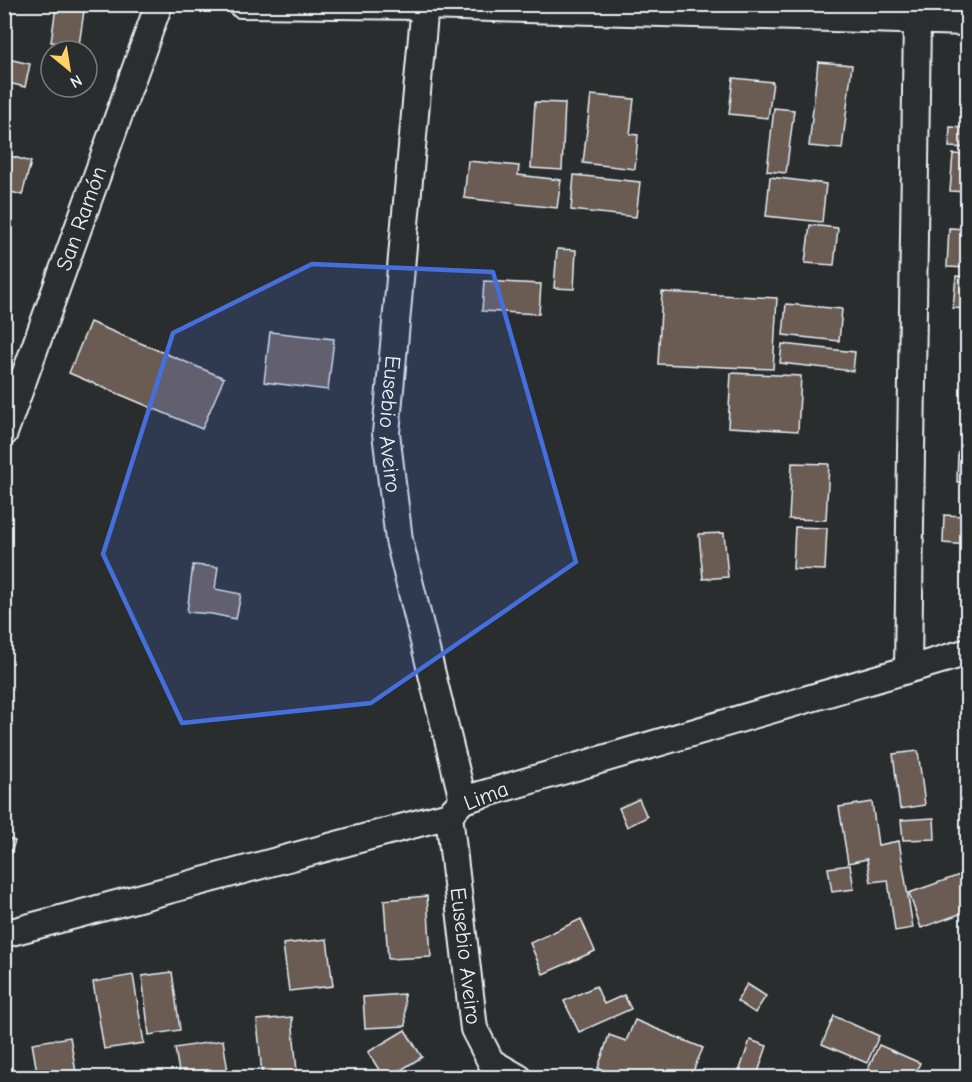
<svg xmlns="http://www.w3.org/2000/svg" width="972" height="1082" font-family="'Comic Neue',sans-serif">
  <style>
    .building { fill: #6b5b53; stroke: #e8f1f8; stroke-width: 1.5 }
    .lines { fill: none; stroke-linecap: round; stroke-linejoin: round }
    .minor-casing { stroke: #e8f1f8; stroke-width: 30 }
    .minor { stroke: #2a2d2e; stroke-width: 26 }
    .marked { fill: #466fde; fill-opacity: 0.2; stroke: #466fde; stroke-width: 4.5; stroke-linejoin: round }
    .labels { text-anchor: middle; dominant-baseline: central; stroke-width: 4.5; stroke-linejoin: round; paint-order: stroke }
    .street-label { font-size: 22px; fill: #e8f1f8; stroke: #2a2d2e }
  </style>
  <rect width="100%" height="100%" fill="#2a2d2e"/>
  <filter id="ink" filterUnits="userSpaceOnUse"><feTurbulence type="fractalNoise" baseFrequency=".0167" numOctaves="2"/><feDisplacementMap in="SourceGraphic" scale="12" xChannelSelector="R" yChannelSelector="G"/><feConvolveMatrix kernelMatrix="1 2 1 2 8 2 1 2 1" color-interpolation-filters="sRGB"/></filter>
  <g filter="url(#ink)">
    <g class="building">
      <polygon points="56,7 84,11 79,45 51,42"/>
      <polygon points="4,58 30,64 25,87 4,82"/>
      <polygon points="818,62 852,65 842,149 809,146"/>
      <polygon points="733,78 773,82 768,118 729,114"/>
      <polygon points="591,95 634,99 630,134 638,135 635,169 583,163"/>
      <polygon points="535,102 565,103 562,170 531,168"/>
      <polygon points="774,108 794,110 786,173 767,171"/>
      <polygon points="950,127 968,128 968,148 949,147"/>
      <polygon points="4,154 31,162 22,195 4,190"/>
      <polygon points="953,154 968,155 968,192 950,191"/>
      <polygon points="468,161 519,166 518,175 561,180 557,208 464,198"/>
      <polygon points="574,175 640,182 636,217 571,210"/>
      <polygon points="770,177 826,184 822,222 766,216"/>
      <polygon points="810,225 838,228 834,265 805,263"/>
      <polygon points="949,228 968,229 968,268 947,267"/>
      <polygon points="557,249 576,250 574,289 554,288"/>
      <polygon points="956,276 968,277 968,309 953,308"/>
      <polygon points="484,281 541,284 539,314 482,311"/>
      <polygon points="662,292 777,298 773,369 658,364"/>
      <polygon points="786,304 842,309 839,341 783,335"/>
      <polygon points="90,322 224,378 202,429 69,373"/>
      <polygon points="270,332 334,339 328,390 264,382"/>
      <polygon points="782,344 855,352 853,371 780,363"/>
      <polygon points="731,373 801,376 798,431 728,427"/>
      <polygon points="958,452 968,453 968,483 957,482"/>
      <polygon points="792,463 829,464 826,520 789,519"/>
      <polygon points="965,488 968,488 968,545 943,543 944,515 964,516"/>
      <polygon points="795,527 827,528 825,570 793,569"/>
      <polygon points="724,533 728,577 703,579 699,534"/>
      <polygon points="193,565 218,567 215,589 241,594 236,619 212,614 187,612"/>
      <polygon points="918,751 925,805 900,809 893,754"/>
      <polygon points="639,799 647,817 627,827 619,808"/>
      <polygon points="872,802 878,845 899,841 913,928 895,931 888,880 871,882 867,859 848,863 839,807"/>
      <polygon points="934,818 935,839 903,840 901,820"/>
      <polygon points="4,837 15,841 4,873"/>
      <polygon points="850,865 854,889 832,892 828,868"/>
      <polygon points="968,872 968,911 921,928 909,893"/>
      <polygon points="427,896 431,957 388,959 384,900"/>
      <polygon points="581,919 595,951 543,974 530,943"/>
      <polygon points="327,939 333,986 289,991 283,944"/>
      <polygon points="172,972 180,1030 149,1035 142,976"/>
      <polygon points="133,975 144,1043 104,1049 93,982"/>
      <polygon points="747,984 766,996 755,1013 737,1001"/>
      <polygon points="596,986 604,1004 624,995 631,1009 579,1032 564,1001"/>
      <polygon points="404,994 406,1026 365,1028 363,997"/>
      <polygon points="834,1016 879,1036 867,1063 822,1044"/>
      <polygon points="292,1017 297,1072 262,1075 257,1020"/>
      <polygon points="635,1020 703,1048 690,1078 676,1078 662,1071 660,1078 626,1078 598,1068 609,1035 626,1041"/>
      <polygon points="405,1030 422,1057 388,1078 384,1078 368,1052"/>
      <polygon points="70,1037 77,1078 38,1078 32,1043"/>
      <polygon points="223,1040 229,1078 180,1078 175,1048"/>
      <polygon points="750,1040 767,1046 756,1078 737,1078"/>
      <polygon points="879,1045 920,1063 913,1078 864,1078"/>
    </g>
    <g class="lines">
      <g class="minor-casing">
        <g id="minor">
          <polyline points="241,4 425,6 968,22"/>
          <path id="s1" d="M425,4L386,433L399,540L463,800"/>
          <path id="s2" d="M4,433L159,4"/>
          <polyline points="908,669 917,20"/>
          <path id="s3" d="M449,815L474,1029L491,1062L519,1078"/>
          <polyline points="4,934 449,815 463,800 968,652"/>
        </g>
      </g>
      <use href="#minor" class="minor"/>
    </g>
  </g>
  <path class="marked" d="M312,264L493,272L576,562L371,703L182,723L103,554L173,333Z"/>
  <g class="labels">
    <g class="street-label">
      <text stroke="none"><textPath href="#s2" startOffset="228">San Ramón</textPath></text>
      <text stroke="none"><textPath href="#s1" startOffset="422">Eusebio Aveiro</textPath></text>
      <text transform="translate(486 796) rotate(-21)">Lima</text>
      <text stroke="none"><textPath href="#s3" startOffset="142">Eusebio Aveiro</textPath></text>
    </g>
  </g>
  <rect width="972" height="1082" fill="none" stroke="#2a2d2e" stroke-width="24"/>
  <rect x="12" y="12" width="948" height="1058" fill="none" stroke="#e8f1f8" stroke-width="2" filter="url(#ink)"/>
  <g transform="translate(69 69) rotate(150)"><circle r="28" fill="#2a2d2e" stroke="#767b7f" stroke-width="1.5"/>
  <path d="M0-4.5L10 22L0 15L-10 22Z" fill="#ffd166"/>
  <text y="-9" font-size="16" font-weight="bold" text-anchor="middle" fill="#e8f1f8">N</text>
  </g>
</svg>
